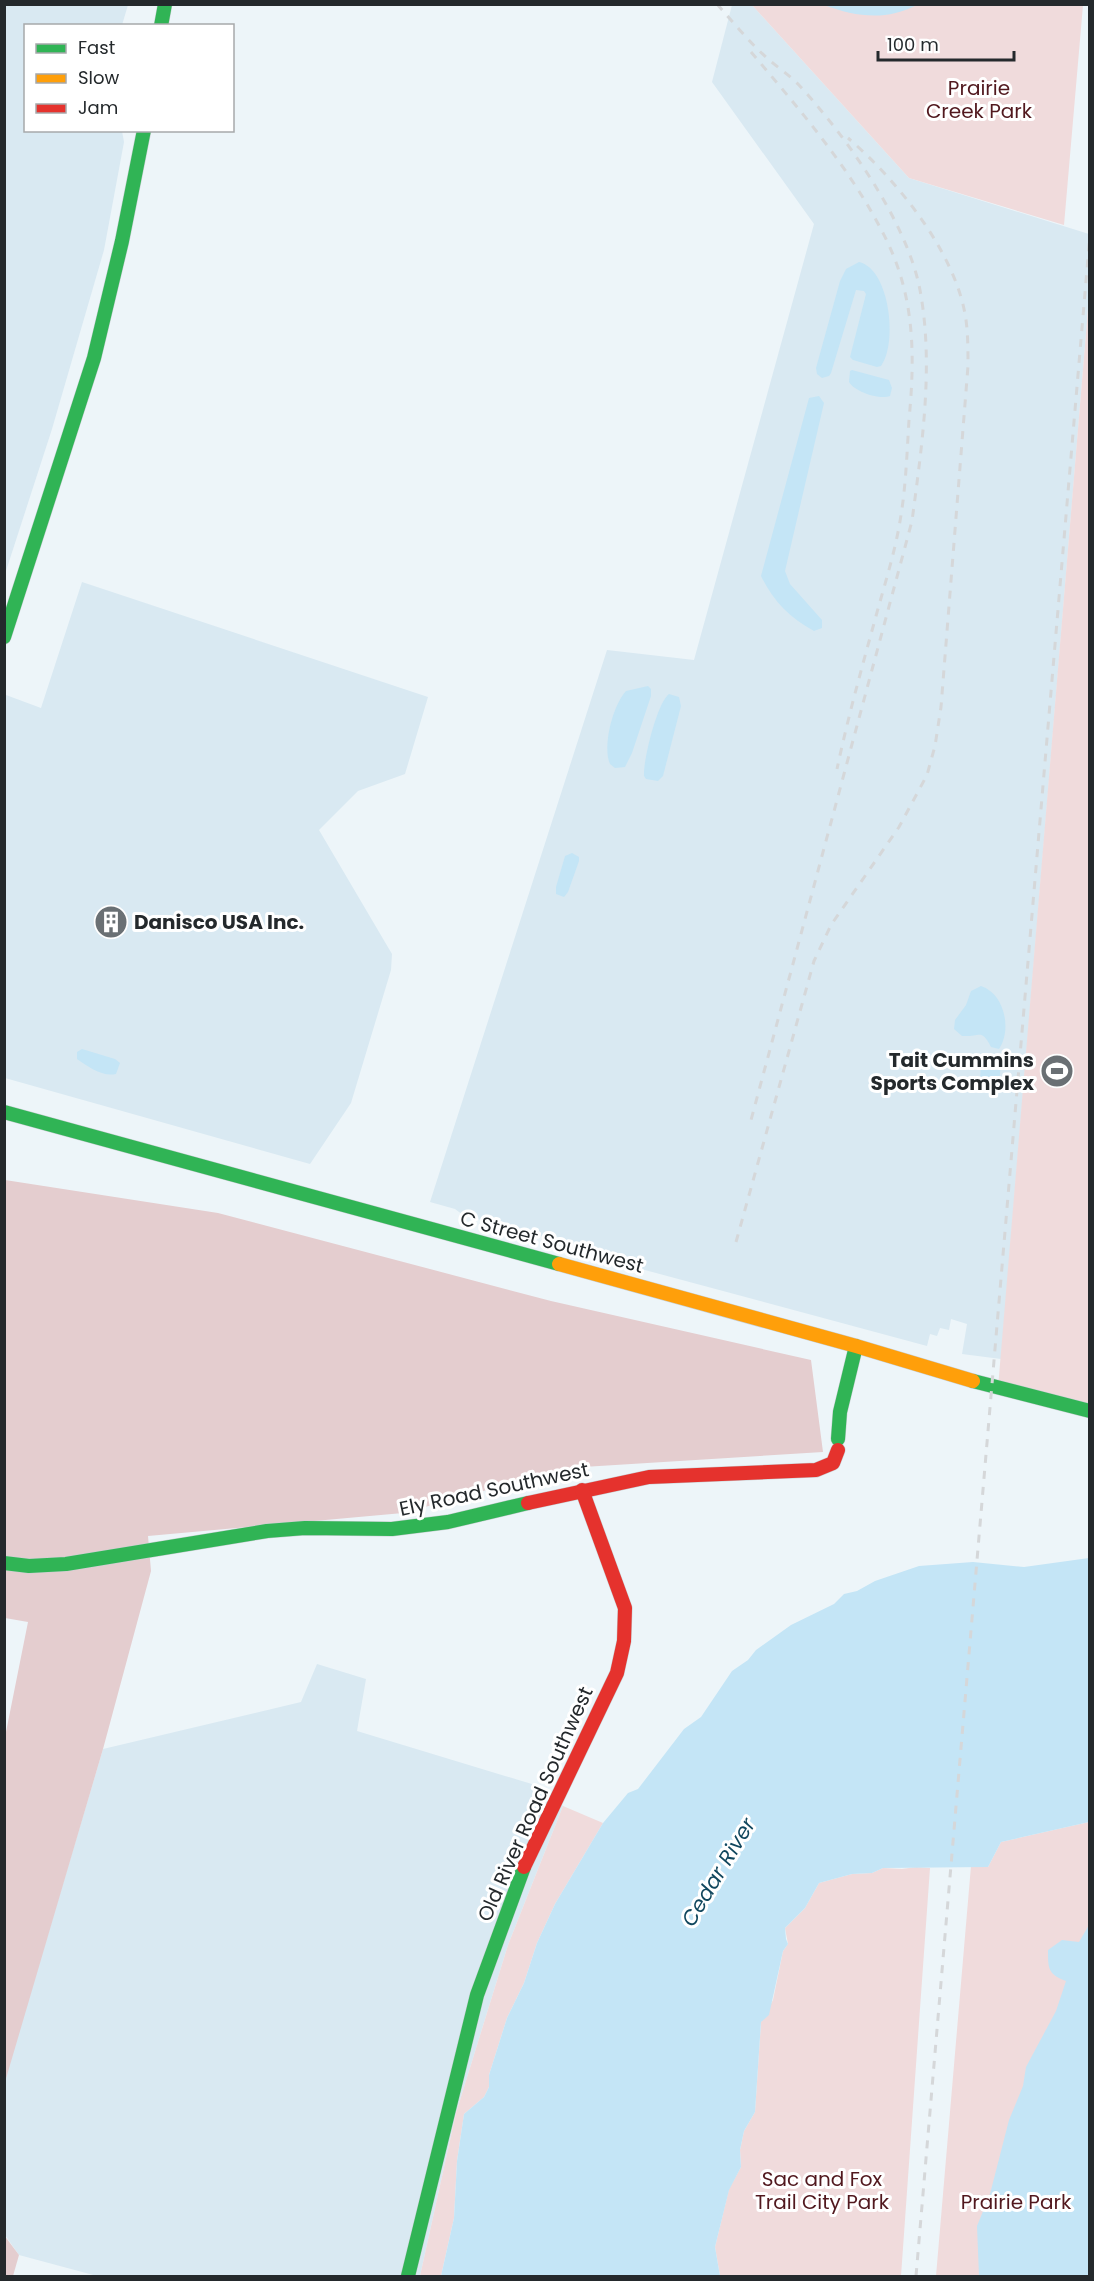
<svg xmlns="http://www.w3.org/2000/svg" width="1094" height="2281" font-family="Poppins,sans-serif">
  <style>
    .built { fill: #d9e9f2 }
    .green { fill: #f0dbdc }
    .forest { fill: #e4cdcf }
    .water { fill: #c4e5f6 }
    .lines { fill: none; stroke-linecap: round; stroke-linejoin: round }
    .fast-casing { stroke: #c8cfd2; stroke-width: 15 }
    .slow-casing { stroke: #c8cfd2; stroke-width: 15 }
    .jam-casing { stroke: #c8cfd2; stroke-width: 15 }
    .fast { stroke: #30b455; stroke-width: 14 }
    .slow { stroke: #ff9f0a; stroke-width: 14 }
    .jam { stroke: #e5322d; stroke-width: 14 }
    .rail { stroke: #d5d7d9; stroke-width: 3; stroke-dasharray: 8 8; stroke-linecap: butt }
    .labels { text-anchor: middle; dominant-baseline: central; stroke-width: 6; stroke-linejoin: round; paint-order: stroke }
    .park-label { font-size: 20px; fill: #51181e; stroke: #fff }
    .poi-label { font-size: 20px; font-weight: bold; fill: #24292c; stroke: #fff; text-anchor: start }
    .street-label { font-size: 20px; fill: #24292c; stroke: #fff }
    .water-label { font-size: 21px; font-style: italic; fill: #10475e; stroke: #fff }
  </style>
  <rect width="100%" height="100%" fill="#edf5f9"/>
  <g class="built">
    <polygon points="5,4 128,5 122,25 26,26 26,130 122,131 124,142 104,250 52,429 5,574"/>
    <polygon points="732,5 752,5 909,178 1089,234 1089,297 1001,1359 962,1354 967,1324 951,1319 949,1330 940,1328 937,1336 930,1334 927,1346 578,1252 569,1244 463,1215 455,1209 430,1202 607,650 694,660 814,224 712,82"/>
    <polygon points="82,582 428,697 405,774 358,791 319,830 392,954 391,970 351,1103 310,1164 5,1078 4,702 6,695 41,708"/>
    <polygon points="317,1664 366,1679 357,1731 545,1788 563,1806 508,1945 456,2113 420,2276 97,2276 19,2255 5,2235 4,2082 103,1749 301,1702"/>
  </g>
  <g class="green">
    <polygon points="752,5 1083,5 1064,225 909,178"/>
    <polygon points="1089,297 1089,1411 998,1388"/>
    <polygon points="563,1806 603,1823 555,1904 537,1943 524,1983 507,2018 489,2075 489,2087 484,2097 464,2114 457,2161 454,2218 441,2276 420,2276 456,2113 508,1945"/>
    <polygon points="1089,1822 1089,2276 936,2276 971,1866 988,1867 1001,1842"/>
    <polygon points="916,1867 930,1868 901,2276 720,2276 715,2247 729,2189 741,2167 740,2150 744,2131 755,2112 761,2022 773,2000 783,1951 788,1944 785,1928 805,1908 819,1883 852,1874 872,1873 883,1868 902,1869"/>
  </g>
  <g class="forest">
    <polygon points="5,1180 218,1213 551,1301 811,1360 823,1452 567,1468 403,1513 148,1536 151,1571 103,1749 5,2082 5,1737 28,1622 5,1618"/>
    <polygon points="4,2235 19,2255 13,2276 5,2276"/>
  </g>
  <g class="water">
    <path d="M824,5H917C886,21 856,17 824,5Z"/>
    <path d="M859,262C890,269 898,344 881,366L877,367L853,360L850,357L866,294L864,291L856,290L831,373L829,376L822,378L817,374L816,368L840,281L846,269Z"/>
    <path d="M852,370L889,380L892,388L890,396C879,400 855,392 849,382L850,371Z"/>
    <path d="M819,396L824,403L785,571L790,584L822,620V628L814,631C790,618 773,601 761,576L809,398Z"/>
    <path d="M648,686L651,689V696L632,753L625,767L615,768L610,764C602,746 613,705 626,691Z"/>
    <path d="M669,694L679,697L681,706L663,776L658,781L646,779L644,776C643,760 657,703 669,694Z"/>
    <polygon points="572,853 579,857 579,861 568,892 564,897 556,894 556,887 565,856"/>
    <path d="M981,986C1005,994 1012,1030 999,1049L991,1047C981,1028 981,1037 962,1036L954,1029L955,1020L966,1005L971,991Z"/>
    <path d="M82,1049L115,1059L120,1063L116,1074C102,1077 89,1067 77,1059V1052Z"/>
    <polygon points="987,1053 996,1054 1001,1059 999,1088 994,1093 985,1090 980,1082 981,1058"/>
    <polygon points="1089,1558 1089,1822 1001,1842 988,1867 883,1868 872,1873 852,1874 819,1883 805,1908 785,1928 786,1939 788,1944 783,1951 769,2015 761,2022 755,2112 744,2131 740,2150 741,2167 729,2190 715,2247 720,2276 441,2276 454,2218 457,2161 464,2114 484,2097 489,2087 489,2075 507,2018 524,1983 537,1943 555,1904 603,1823 628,1793 638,1789 684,1729 701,1717 732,1671 748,1660 756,1650 791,1625 834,1604 844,1594 857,1591 875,1581 919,1566 973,1562 1024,1567"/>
    <path d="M1089,1925V2276H979L977,2226L990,2194L1009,2120L1023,2086L1026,2067L1056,2011L1066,1981C1048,1974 1048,1969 1048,1950L1062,1940L1079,1942Z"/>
  </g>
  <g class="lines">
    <g class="fast-casing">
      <g id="fast">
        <polyline points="161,26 165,4"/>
        <polyline points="4,637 94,358 122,241 144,130"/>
        <polyline points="4,1112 559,1264"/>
        <polyline points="973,1381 1090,1411"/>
        <polyline points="838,1439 840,1412 856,1346"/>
        <polyline points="4,1563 29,1566 66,1564 267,1531 305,1528 392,1529 448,1522 528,1503"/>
        <polyline points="408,2276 477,1995 524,1867"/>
      </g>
    </g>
    <g class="slow-casing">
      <polyline id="slow" points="559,1264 856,1346 973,1381"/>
    </g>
    <g class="jam-casing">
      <g id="jam">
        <polyline points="528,1503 649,1477 816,1470 833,1463 838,1450"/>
        <polyline points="524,1867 617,1673 624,1641 625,1608 582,1490"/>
      </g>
    </g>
    <use href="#fast" class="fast"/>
    <use href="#slow" class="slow"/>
    <use href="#jam" class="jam"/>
    <g class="rail">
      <path d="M717,4C733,22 749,42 767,58C777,67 789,75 798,84C845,135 907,221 920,290C934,365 922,445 912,521L751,1120"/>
      <path d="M751,52C800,110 852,170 886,239C915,298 915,356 909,420C907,452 906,484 901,515C896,549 885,583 876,616C862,667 848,717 837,769"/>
      <path d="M736,1242L814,961L831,925L899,827L927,775L935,746L941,707L968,366C968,350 968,335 966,320C957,254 897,180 848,138"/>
      <polyline points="916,2276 1090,234"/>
    </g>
  </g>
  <defs>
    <g id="building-disc" transform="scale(1.725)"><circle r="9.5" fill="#6a7074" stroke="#fff"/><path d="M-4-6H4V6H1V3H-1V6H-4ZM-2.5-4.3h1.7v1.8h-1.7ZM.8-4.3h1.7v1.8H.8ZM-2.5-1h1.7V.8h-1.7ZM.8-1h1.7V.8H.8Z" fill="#fff"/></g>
    <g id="stadium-disc" transform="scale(1.725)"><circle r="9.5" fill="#6a7074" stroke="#fff"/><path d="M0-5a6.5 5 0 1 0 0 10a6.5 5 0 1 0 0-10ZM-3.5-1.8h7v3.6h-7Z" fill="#fff"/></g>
  </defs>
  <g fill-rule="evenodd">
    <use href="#building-disc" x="111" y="922"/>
    <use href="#stadium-disc" x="1057" y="1071"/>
  </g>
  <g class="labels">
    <g class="park-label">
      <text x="979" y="88">Prairie<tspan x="979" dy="23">Creek Park</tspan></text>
      <text x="822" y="2179">Sac and Fox<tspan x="822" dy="23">Trail City Park</tspan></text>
      <text x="1016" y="2202">Prairie Park</text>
    </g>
    <g class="poi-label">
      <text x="134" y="922">Danisco USA Inc.</text>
      <text x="1034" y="1060" text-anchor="end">Tait Cummins<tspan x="1034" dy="23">Sports Complex</tspan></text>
    </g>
    <g class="street-label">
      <text transform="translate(552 1242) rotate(15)">C Street Southwest</text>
      <text transform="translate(494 1489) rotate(-12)">Ely Road Southwest</text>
      <text transform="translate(535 1804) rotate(-66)">Old River Road Southwest</text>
    </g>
    <g class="water-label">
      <text transform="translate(718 1872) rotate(-59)">Cedar River</text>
    </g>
  </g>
  <rect width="1094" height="2281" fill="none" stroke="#24292c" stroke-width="12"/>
  <rect x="24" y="24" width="210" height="108" fill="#ffffff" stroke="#a7a9ab" stroke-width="1.5"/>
  <rect x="36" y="44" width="30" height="9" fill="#30b455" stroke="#a7a9ab" stroke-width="1.5"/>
  <text x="78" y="54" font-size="18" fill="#24292c">Fast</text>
  <rect x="36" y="74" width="30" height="9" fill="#ff9f0a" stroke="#a7a9ab" stroke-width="1.5"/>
  <text x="78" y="84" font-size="18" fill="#24292c">Slow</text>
  <rect x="36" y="104" width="30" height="9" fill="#e5322d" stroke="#a7a9ab" stroke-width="1.5"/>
  <text x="78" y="114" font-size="18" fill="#24292c">Jam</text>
  <path d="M878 51v9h136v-9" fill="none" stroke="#24292c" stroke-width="3"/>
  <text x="887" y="51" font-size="18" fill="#24292c" stroke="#ffffff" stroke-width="4.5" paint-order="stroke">100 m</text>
</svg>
